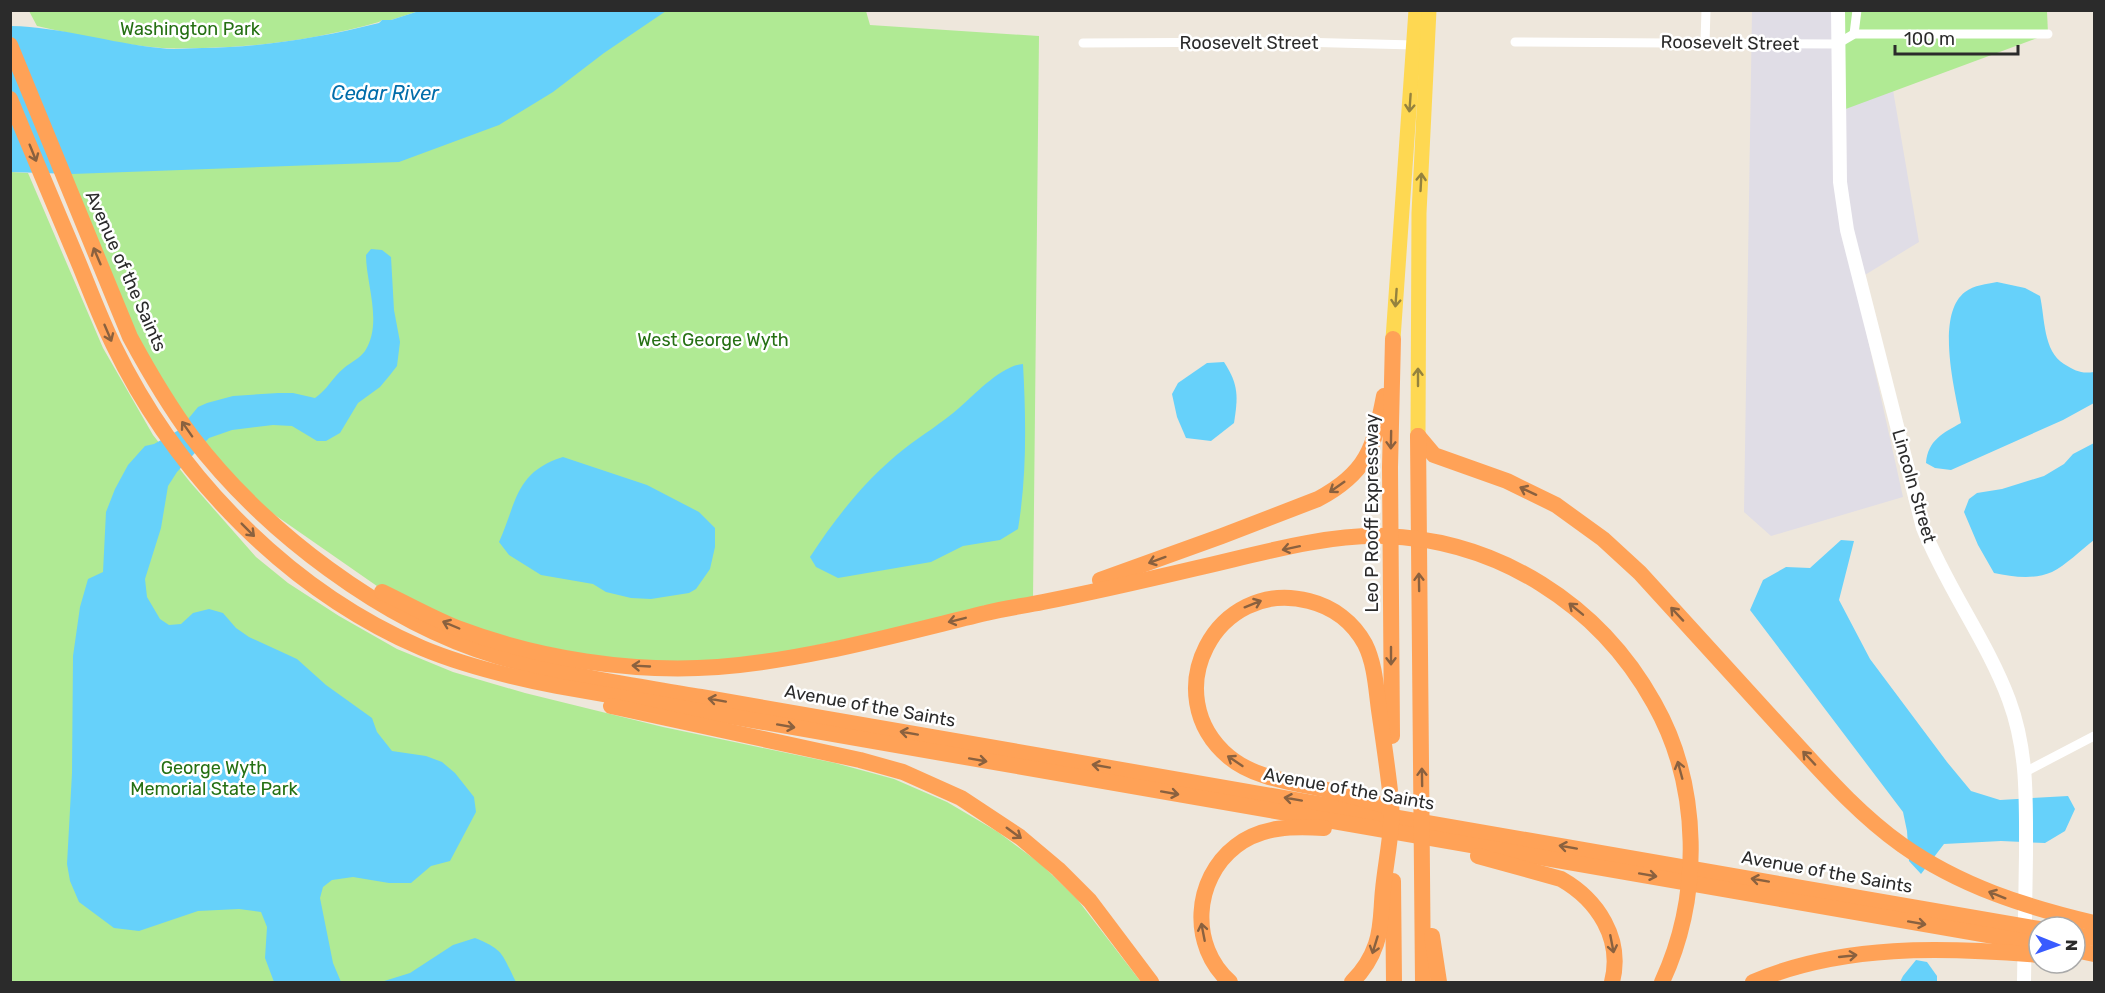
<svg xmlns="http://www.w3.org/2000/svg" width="2105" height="993" font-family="Rubik,sans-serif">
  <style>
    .industrial { fill: #e0dde6 }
    .green { fill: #b0ea94 }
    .water { fill: #66d1fa }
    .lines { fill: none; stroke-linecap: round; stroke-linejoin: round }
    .minor { stroke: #fff; stroke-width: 9 }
    .secondary { stroke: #fff; stroke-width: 14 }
    .primary { stroke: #fed852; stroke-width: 15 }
    .motorway { stroke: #ffa257; stroke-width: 16 }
    .oneway { stroke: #94823e }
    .oneway2 { stroke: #8a613f }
    .labels { text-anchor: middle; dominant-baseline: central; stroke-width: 5; stroke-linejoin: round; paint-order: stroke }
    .park-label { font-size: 18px; fill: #257013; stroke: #fff }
    .street-label { font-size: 18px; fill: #2b2b2b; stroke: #fff }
    .water-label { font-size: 20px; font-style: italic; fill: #016daa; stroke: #fff }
  </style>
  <rect width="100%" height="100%" fill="#eee7dc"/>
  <polygon class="industrial" points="1752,11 1845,11 1843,109 1893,90 1919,242 1855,281 1903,497 1771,536 1744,512"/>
  <g class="green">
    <path d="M29,11H419L391,20H382L379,22C321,38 264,47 203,48C190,48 176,49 162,48C120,45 78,35 37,26Z"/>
    <polygon points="626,11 866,11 870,25 1039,36 1033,600 713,667 612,665 519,647 397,600 239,490 152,376 53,150"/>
    <polygon points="1845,11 2047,11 2048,34 1843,110"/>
    <polygon points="11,172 28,173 103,348 153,435 190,482 256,557 288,583 339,616 397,649 453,672 525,693 663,727 835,763 894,779 947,802 998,832 1041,864 1077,899 1141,982 11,982"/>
  </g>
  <g class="water">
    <path d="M419,11H666L604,53L553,92L499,125L399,162L72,174L11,172V26C61,27 110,43 160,48C174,50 188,48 202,48C263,47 319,38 379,23L382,20H391Z"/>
    <path d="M371,249L382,250L391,257L394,310L400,342L397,366L390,375L380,387L358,403L340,433L326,441H317L292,426L273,425L232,430L209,438L177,472L168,486L161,528L145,579L147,597L160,619L169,625L181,624L193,613L209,609L223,613L236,628L249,637L297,659L326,685L372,718L377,732L392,751L426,756L442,762L455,773L474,797L476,812L450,861L431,866L411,883H389L353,877L332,880L323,887L320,898L333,963L341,982H274L265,958L267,927L261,912L239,909L198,911L139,931L114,928L79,902L70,881L67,864L72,773L73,656L80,607L88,579L103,572L106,512L115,489L128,465L145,446L154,444L179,430L198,407L207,403L233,396L278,393H293L315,398C327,390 332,378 344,368C350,363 360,358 365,351C383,323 366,284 366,255Z"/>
    <path d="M1997,282L2025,288L2040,296C2045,318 2043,351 2064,364C2076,371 2081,374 2094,372V403L2063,420L1951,470L1935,468L1926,463C1928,440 1943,433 1961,423C1955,391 1935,315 1965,292C1974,285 1987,284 1997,282Z"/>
    <path d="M1224,362C1239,385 1238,397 1234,423L1211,441L1186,438L1177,417L1172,394L1178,383L1207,363Z"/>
    <path d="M1023,364C1026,419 1027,475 1018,529L1000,540L963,546L931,562L838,578L816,567L810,557C836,517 866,479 904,449C922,435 942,423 959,408C975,394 1002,365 1023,364Z"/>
    <path d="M2094,443V540C2082,549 2065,566 2052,572C2034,580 2013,577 1994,573L1978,545L1964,512L1969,499L1977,493L2002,489L2044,476L2064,464L2073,454Z"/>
    <path d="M563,457L647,485L699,512L715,528V547L710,569L696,589L689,593L651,599L631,598L606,592L593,584L541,575L509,555L499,542C517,502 515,472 563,457Z"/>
    <polygon points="1841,540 1854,541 1839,600 1870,659 1947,762 1971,791 2000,800 2068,796 2075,809 2065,831 2045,843 2001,841 1944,844 1921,874 1909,861 1907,831 1903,812 1750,610 1763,580 1786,567 1810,568"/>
    <path d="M475,938C505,950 502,955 516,982H381L410,973L453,945Z"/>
    <polygon points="1916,960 1927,962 1937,976 1937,982 1900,982 1903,976"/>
  </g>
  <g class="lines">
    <g class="minor">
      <polyline points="1854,34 1857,10"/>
      <polyline points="1515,42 1837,44 1854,34 2048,34"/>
      <polyline points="1705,42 1706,10"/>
      <polyline points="1083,43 1298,42 1414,45"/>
      <polyline points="2025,772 2094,736"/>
    </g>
    <path class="secondary" d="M1838,10L1840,182L1847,230L1923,528C1947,588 1987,641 2009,700C2028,751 2026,801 2026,854C2025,897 2025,940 2024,982"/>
    <g class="primary">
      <polyline points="1393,339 1416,10"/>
      <polyline points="1418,436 1419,213 1429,10"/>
    </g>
    <g class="motorway">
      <path d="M10,45L130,337C149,372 169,406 192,437C264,531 383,622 497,656C563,676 633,685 701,697L2039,929"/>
      <path d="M10,99C33,155 57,211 80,266C91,293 101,320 114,346C177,476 288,590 422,648C465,666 511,677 557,686L2039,944"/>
      <path d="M1418,436L1434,455L1507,481L1556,505L1603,539L1640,573C1688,625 1736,678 1784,731C1821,771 1857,813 1902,845C1960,886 2026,907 2094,923"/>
      <polyline points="1418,436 1423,982"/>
      <path d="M1100,580L1222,536L1318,499C1367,473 1374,448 1384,396"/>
      <path d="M382,592C407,604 432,618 457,628C539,659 631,673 718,667C808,660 898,634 986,613C1005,608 1024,606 1043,602C1094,592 1146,580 1197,568C1255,555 1325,534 1384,536C1498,540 1599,604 1654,703C1701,786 1702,896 1662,982"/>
      <polyline points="611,706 860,760 903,772 961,798 1020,837 1058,869 1090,901 1151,982"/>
      <polyline points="1392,736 1390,467 1393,339"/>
      <path d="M1478,856L1561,879C1598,900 1623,939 1612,982"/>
      <polyline points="1393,881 1394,982"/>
      <polyline points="2075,935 2094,938"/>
      <polyline points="1432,936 1439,982"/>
      <polyline points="2075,950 2094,954"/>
      <path d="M1230,982C1189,946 1193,879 1236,846C1262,826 1294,826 1324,828"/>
      <path d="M1352,982C1363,971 1371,959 1376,944C1382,927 1381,908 1383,890C1386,858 1395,823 1390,791C1387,764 1383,737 1379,710C1376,688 1375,664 1365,644C1353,622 1333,607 1309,601C1216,577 1155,695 1229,757C1254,778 1292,782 1323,789C1345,794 1367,800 1389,807"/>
      <path d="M1753,982C1842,944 1943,947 2039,955"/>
    </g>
  </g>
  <defs><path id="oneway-shaft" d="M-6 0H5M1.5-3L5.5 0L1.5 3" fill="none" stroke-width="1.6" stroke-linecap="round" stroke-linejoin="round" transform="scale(1.5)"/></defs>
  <g class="oneway">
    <use href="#oneway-shaft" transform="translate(1410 103) rotate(94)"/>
    <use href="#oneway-shaft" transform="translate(1421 182) rotate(-87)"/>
    <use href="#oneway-shaft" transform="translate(1396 298) rotate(94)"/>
    <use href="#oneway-shaft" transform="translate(1418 377) rotate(-90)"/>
  </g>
  <g class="oneway2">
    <use href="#oneway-shaft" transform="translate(33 153) rotate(68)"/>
    <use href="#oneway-shaft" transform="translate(97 256) rotate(-113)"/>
    <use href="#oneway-shaft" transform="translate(108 333) rotate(67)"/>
    <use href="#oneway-shaft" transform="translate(187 429) rotate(-125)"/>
    <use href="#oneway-shaft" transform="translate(1391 440) rotate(91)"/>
    <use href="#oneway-shaft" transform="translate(1337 487) rotate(145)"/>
    <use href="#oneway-shaft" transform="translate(1528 491) rotate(-155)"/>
    <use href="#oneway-shaft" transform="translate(248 530) rotate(45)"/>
    <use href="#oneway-shaft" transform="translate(1291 548) rotate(168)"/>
    <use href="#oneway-shaft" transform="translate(1157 560) rotate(160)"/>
    <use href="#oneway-shaft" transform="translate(1419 582) rotate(-91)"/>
    <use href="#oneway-shaft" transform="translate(1253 604) rotate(-22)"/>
    <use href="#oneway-shaft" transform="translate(1576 609) rotate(-141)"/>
    <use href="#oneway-shaft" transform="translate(1677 614) rotate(-133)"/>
    <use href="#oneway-shaft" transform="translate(957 620) rotate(166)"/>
    <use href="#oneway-shaft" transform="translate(451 625) rotate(-157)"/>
    <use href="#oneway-shaft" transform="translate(1391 656) rotate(90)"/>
    <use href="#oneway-shaft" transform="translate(641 666) rotate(-177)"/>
    <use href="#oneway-shaft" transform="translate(717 700) rotate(-170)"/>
    <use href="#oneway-shaft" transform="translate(786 726) rotate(10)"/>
    <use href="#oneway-shaft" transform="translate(909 733) rotate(-170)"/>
    <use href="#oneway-shaft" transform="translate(1809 758) rotate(-133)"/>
    <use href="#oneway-shaft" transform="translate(978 760) rotate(10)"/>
    <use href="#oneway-shaft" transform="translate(1235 761) rotate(-146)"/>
    <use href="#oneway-shaft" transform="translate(1101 766) rotate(-170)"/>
    <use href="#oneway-shaft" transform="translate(1680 770) rotate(-105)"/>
    <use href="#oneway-shaft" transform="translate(1422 777) rotate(-91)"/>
    <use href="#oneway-shaft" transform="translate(1170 793) rotate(10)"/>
    <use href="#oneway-shaft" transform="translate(1293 799) rotate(-170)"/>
    <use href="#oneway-shaft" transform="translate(1014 833) rotate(36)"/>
    <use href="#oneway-shaft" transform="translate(1568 847) rotate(-170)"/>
    <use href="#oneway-shaft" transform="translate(1648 875) rotate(10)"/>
    <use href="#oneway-shaft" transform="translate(1760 880) rotate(-170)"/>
    <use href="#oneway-shaft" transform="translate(1997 895) rotate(-158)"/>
    <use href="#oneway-shaft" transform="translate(1917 923) rotate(10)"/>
    <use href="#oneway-shaft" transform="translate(1203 932) rotate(-101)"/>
    <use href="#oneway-shaft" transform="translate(1612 944) rotate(79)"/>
    <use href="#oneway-shaft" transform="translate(1375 945) rotate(107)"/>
    <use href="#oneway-shaft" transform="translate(1848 956) rotate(-6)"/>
  </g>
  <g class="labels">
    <g class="park-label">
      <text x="190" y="29">Washington Park</text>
      <text x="713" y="340">West George Wyth</text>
      <text x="214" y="768">George Wyth<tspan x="214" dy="21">Memorial State Park</tspan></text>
    </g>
    <g class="street-label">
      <text x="1249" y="43">Roosevelt Street</text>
      <text transform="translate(1730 43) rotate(1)">Roosevelt Street</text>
      <text transform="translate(126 271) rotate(66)">Avenue of the Saints</text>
      <text transform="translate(1914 486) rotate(74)">Lincoln Street</text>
      <text transform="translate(1372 513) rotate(-90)">Leo P Rooff Expressway</text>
      <text transform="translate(870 706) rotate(10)">Avenue of the Saints</text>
      <text transform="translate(1349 789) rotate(10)">Avenue of the Saints</text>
      <text transform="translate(1827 872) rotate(10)">Avenue of the Saints</text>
    </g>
    <g class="water-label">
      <text x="385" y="93">Cedar River</text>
    </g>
  </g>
  <rect width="2105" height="993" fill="none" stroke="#2b2b2b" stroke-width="24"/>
  <g transform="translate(2057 945) rotate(91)"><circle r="28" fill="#ffffff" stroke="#aaaaaa" stroke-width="1.5"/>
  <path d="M0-4.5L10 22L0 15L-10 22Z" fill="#395bff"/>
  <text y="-9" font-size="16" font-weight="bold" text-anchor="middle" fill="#2b2b2b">N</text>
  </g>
  <path d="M1895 45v9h123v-9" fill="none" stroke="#2b2b2b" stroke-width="3"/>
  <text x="1904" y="45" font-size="18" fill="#2b2b2b" stroke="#ffffff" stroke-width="4.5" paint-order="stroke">100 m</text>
</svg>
